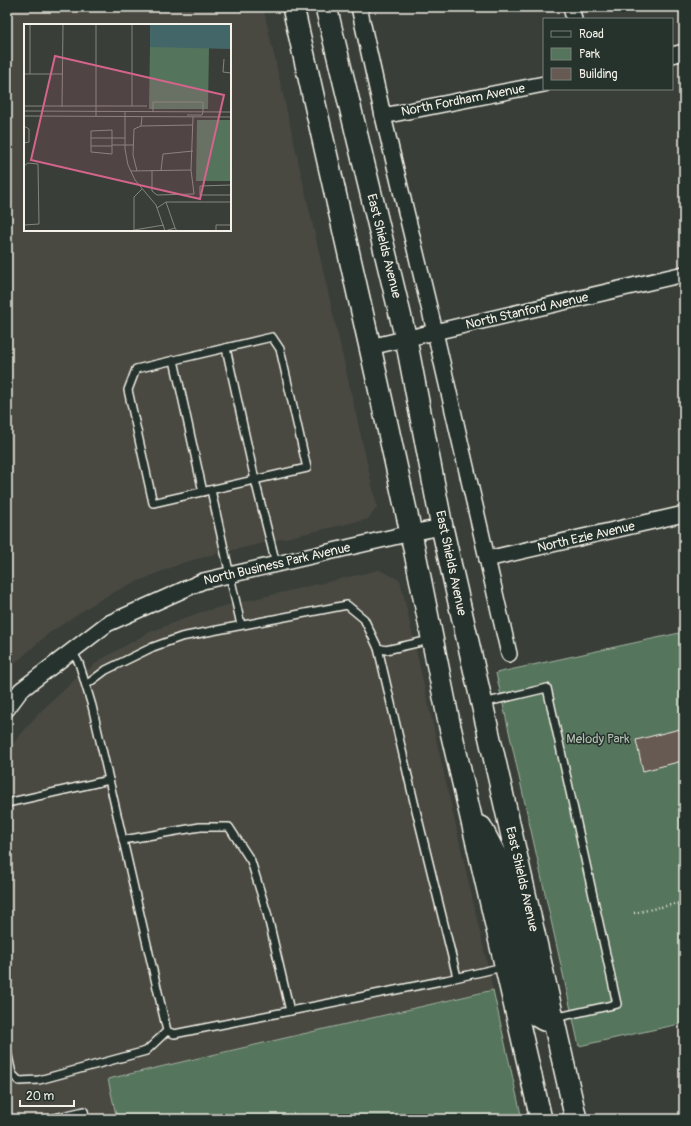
<svg xmlns="http://www.w3.org/2000/svg" width="691" height="1126" font-family="Pangolin,sans-serif">
  <style>
    .built { fill: #494a43; fill-rule: evenodd }
    .green { fill: #55745c; stroke: #a4b2a2 }
    .building { fill: #665a53; stroke: #f4f1e8 }
    .lines { fill: none; stroke-linecap: round; stroke-linejoin: round }
    .lane-casing { stroke: #f4f1e8; stroke-width: 10 }
    .street-casing { stroke: #f4f1e8; stroke-width: 18 }
    .secondary-casing { stroke: #f4f1e8; stroke-width: 24 }
    .path { stroke: #f4f1e8; stroke-width: 2.5; stroke-dasharray: 1 3; stroke-linecap: butt }
    .lane { stroke: #26332d; stroke-width: 7 }
    .street { stroke: #26332d; stroke-width: 15 }
    .secondary { stroke: #26332d; stroke-width: 21 }
    .labels { text-anchor: middle; dominant-baseline: central; stroke-width: 3; stroke-linejoin: round; paint-order: stroke }
    .street-label { font-size: 13px; fill: #f4f1e8; stroke: #26332d }
    .park-label { font-size: 13px; fill: #b4bfb0; stroke: #26332d }
    .inset-road { fill: none; stroke: #84867e; stroke-width: 1 }
    .view { fill: #d4648c; fill-opacity: 0.15; stroke: #d4648c; stroke-width: 2 }
    .inset-edge { fill: none; stroke: #f4f1e8; stroke-width: 2 }
  </style>
  <rect width="100%" height="100%" fill="#393f38"/>
  <filter id="ink" filterUnits="userSpaceOnUse"><feTurbulence type="fractalNoise" baseFrequency=".025" numOctaves="2"/><feDisplacementMap in="SourceGraphic" scale="8" xChannelSelector="R" yChannelSelector="G"/><feConvolveMatrix kernelMatrix="1 2 1 2 8 2 1 2 1" color-interpolation-filters="sRGB"/></filter>
  <g filter="url(#ink)">
    <g class="built">
      <path d="M7,7H263L377,507L368,519L211,555L182,563L126,586L99,600L49,633L7,670ZM25,25H230V230H25Z"/>
      <polygon points="379,570 400,580 493,990 109,1079 117,1119 7,1119 7,751 39,713 78,677 102,659 148,633 198,613 224,606"/>
    </g>
    <g class="green">
      <polygon points="684,632 684,1023 579,1046 496,673"/>
      <polygon points="493,990 522,1119 117,1119 108,1079"/>
    </g>
    <polygon class="building" points="684,728 684,770 682,761 643,771 636,740"/>
    <g class="lines">
      <g class="lane-casing">
        <g id="lane">
          <polygon points="272,337 280,349 307,468 153,503 128,390 136,369"/>
          <polyline points="226,348 255,480 276,564"/>
          <polyline points="174,360 203,492"/>
          <polyline points="211,490 241,625"/>
          <polyline points="378,648 415,806 457,977"/>
          <polyline points="72,651 79,663 92,706 167,1031 174,1034 446,980 503,967"/>
          <polyline points="86,685 106,670 153,647 181,637 347,605 364,619 378,648 386,650 430,640"/>
          <polyline points="483,703 547,688 617,1004 554,1018"/>
          <polyline points="7,803 109,780"/>
          <polyline points="123,840 200,827 229,827 251,861 267,913 290,1011"/>
          <polyline points="7,1051 12,1074 19,1081 39,1080 146,1051 167,1031"/>
          <polyline points="50,1119 84,1111 86,1119"/>
        </g>
      </g>
      <g class="street-casing">
        <g id="street">
          <polyline points="359,7 383,116 435,332 509,654"/>
          <polyline points="571,7 574,19"/>
          <polyline points="672,55 684,52"/>
          <polyline points="383,116 544,84"/>
          <polyline points="370,347 684,274"/>
          <polyline points="487,559 684,514"/>
          <polyline points="7,709 21,690 107,624 203,581 411,533 442,527"/>
        </g>
      </g>
      <g class="secondary-casing">
        <g id="secondary">
          <polyline points="293,7 370,347 411,533 450,727 541,1119"/>
          <polyline points="326,7 406,339 442,527 576,1119"/>
          <polyline points="481,827 496,856 532,1005 537,1016 544,1020 553,1018"/>
        </g>
      </g>
      <polyline class="path" points="634,913 684,902"/>
      <use href="#lane" class="lane"/>
      <use href="#street" class="street"/>
      <use href="#secondary" class="secondary"/>
    </g>
  </g>
  <g class="labels">
    <g class="street-label">
      <text transform="translate(463 100) rotate(-11)">North Fordham Avenue</text>
      <text transform="translate(384 246) rotate(76)">East Shields Avenue</text>
      <text transform="translate(527 311) rotate(-13)">North Stanford Avenue</text>
      <text transform="translate(586 537) rotate(-13)">North Ezie Avenue</text>
      <text transform="translate(451 563) rotate(78)">East Shields Avenue</text>
      <text transform="translate(277 564) rotate(-13)">North Business Park Avenue</text>
      <text transform="translate(522 879) rotate(77)">East Shields Avenue</text>
    </g>
    <g class="park-label">
      <text x="598" y="739">Melody Park</text>
    </g>
  </g>
  <g transform="translate(24 24)">
    <rect width="207" height="207" fill="#393f38"/>
    <path d="M126,23H185L184,85H125ZM173,96H207V157H172Z" fill="#55745c"/>
    <path d="M126,0H207V25L126,23Z" fill="#436769"/>
    <path class="inset-road" d="M72,0V92M108,0V82M200,35L199,48L207,49M0,50H39M6,50V0M0,82H123M38,83L39,0M0,87L207,88M101,88V125L104,141L111,156L132,181L141,207L151,204L153,207M129,88V78H179V88M163,91H178L179,88M0,92L207,93M0,102L5,105V118L0,119M117,102L169,101M88,106V130L67,128V107ZM67,114H101M88,121H109M67,122H88M128,146V167L133,171L170,170L167,146M137,146L139,130L169,127M107,147L167,146L169,93M113,147L109,131L110,105L117,102L118,93M207,161L176,162V171H207M118,165L110,173V206L140,201M0,169V142L4,139L14,140L15,200L0,201M142,178L151,204M133,184L142,178H207M192,207V201H207"/>
    <path class="view" d="M31,32L200,71L176,175L7,136Z"/>
    <rect width="207" height="207" class="inset-edge"/>
  </g>
  <rect width="691" height="1126" fill="none" stroke="#26332d" stroke-width="24"/>
  <rect x="12" y="12" width="667" height="1102" fill="none" stroke="#f4f1e8" stroke-width="1.5" filter="url(#ink)"/>
  <rect x="543" y="18" width="130" height="72" fill="#26332d" stroke="#787f78"/>
  <rect x="551" y="31" width="20" height="6" fill="#26332d" stroke="#787f78"/>
  <text x="579" y="38" font-size="12" fill="#f4f1e8">Road</text>
  <rect x="551" y="48" width="20" height="12" fill="#55745c" stroke="#787f78"/>
  <text x="579" y="58" font-size="12" fill="#f4f1e8">Park</text>
  <rect x="551" y="68" width="20" height="12" fill="#665a53" stroke="#787f78"/>
  <text x="579" y="78" font-size="12" fill="#f4f1e8">Building</text>
  <path d="M20 1100v6h54v-6" fill="none" stroke="#f4f1e8" stroke-width="2"/>
  <text x="26" y="1100" font-size="12" fill="#f4f1e8" stroke="#26332d" stroke-width="3" paint-order="stroke">20 m</text>
</svg>
